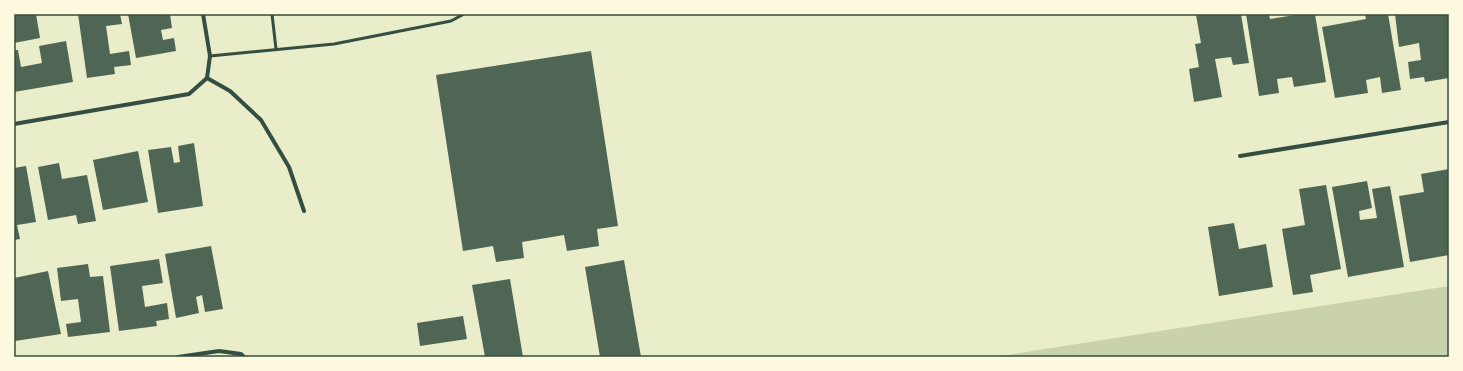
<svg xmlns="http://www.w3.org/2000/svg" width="1463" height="371" font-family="Arial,sans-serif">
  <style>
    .green { fill: #cad2ad }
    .building { fill: #4f6655 }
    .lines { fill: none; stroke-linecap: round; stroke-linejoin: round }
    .service { stroke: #344e41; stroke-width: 3 }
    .minor { stroke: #344e41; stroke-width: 4 }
    .neatline { fill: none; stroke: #344e41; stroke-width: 1.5 }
  </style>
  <rect width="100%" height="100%" fill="#e9edc9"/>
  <polygon class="green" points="1449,286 1449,357 994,357"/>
  <g class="building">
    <polygon points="14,14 36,14 40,38 14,43"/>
    <polygon points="78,14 120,14 122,24 106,26 110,54 129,51 131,65 114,67 115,74 87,78"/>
    <polygon points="128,14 170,14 172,28 161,30 163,40 174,38 176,51 136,58"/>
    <polygon points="1241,14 1249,63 1233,65 1231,57 1215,59 1222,97 1194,102 1189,69 1199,67 1195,44 1201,43 1196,15"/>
    <polygon points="1246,14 1269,14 1270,19 1301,14 1315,14 1326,82 1294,87 1292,77 1277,79 1279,93 1259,96"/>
    <polygon points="1365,14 1388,14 1401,90 1382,93 1380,77 1366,80 1368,93 1335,98 1322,27 1366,19"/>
    <polygon points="1395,14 1448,14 1449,78 1425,82 1424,77 1410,79 1408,62 1421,60 1419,43 1399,47"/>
    <polygon points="66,41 73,82 14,92 14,50 18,50 21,67 42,63 39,46"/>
    <polygon points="591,51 618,226 597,229 599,246 567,251 564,235 522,242 524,258 496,262 493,246 463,251 436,75"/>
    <polygon points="194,143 203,206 158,213 148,150 171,147 174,163 180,162 178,146"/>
    <polygon points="138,151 148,202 103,210 93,160"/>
    <polygon points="59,163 62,179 87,175 96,221 78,224 76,215 48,220 38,167"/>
    <polygon points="26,166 36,222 17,225 20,239 14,240 14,168"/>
    <polygon points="1449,169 1449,255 1410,262 1399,196 1424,192 1421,174"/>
    <polygon points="1367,181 1372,208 1359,211 1360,220 1377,218 1372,189 1390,186 1404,267 1348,277 1332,187"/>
    <polygon points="1326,185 1341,269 1310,275 1313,292 1293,295 1282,229 1305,225 1299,189"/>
    <polygon points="1234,223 1239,249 1266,244 1273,287 1219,296 1208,227"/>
    <polygon points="211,246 223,309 205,312 202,295 196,297 199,313 176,318 165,254"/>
    <polygon points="159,259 163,283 142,286 145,307 167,303 169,319 156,321 157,326 119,331 110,266"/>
    <polygon points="624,260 641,357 600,357 585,267"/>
    <polygon points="88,264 90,277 103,276 110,332 68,337 66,324 81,322 78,299 61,301 57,268"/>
    <polygon points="48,271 61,334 15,341 14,278"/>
    <polygon points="510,279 523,357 485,357 472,285"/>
    <polygon points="463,316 467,339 420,346 417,323"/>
  </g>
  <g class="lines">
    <g class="service">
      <polyline points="272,14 276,49"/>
      <polyline points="210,56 334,44 451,21 464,14"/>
    </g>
    <g class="minor">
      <polyline points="203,14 210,56 207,78"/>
      <polyline points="207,78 230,91 261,120 289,167 304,211"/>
      <polyline points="14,124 189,94 207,78"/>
      <polyline points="1240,156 1449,122"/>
      <polyline points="178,357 219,351 241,354 244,357"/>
    </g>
  </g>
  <rect width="1463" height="371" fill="none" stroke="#fefae0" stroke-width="30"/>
  <rect x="15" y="15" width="1433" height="341" class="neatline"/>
</svg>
